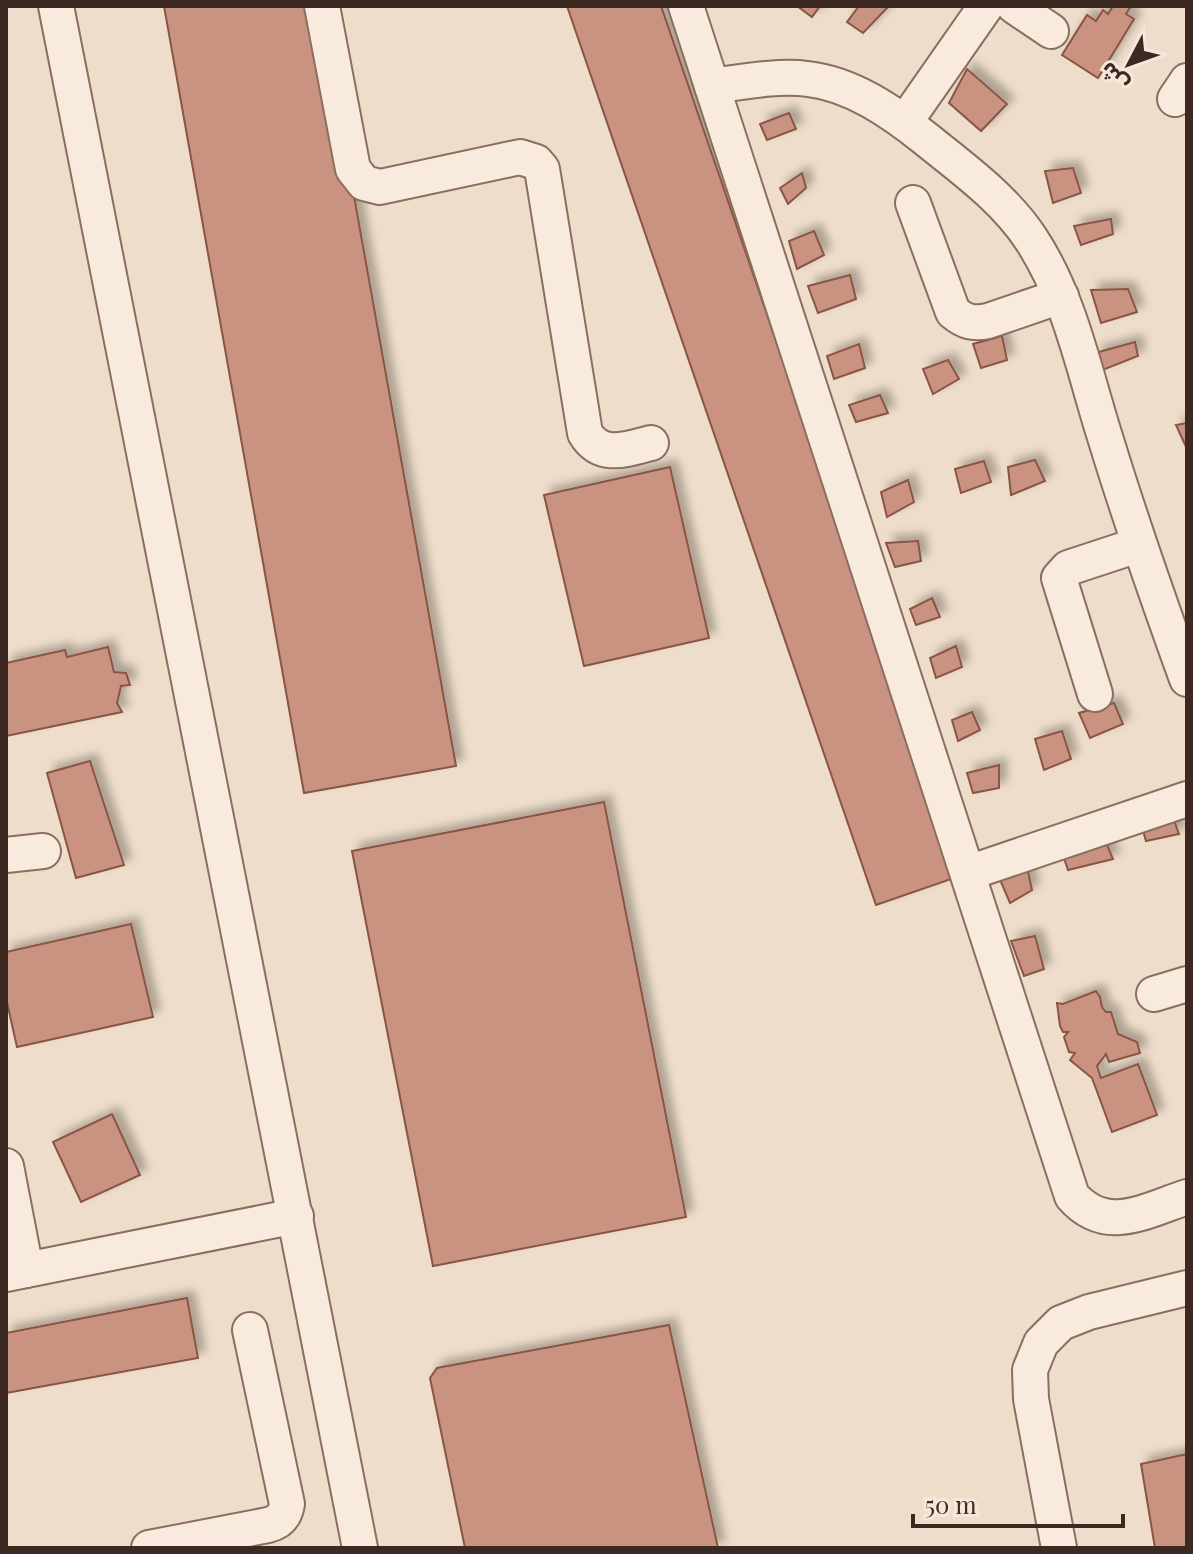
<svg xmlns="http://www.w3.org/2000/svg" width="1193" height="1554" font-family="'Playfair Display','Noto Sans Arabic',serif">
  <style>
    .building { fill: #ca9381; stroke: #895445; stroke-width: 2; filter: url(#shadow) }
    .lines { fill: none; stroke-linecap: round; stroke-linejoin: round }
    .minor-casing { stroke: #8a6e5f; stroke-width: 38 }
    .minor { stroke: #f8ebde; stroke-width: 34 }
  </style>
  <defs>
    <filter id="shadow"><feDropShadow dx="7" dy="-7" stdDeviation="4" flood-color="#0004"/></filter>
  </defs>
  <rect width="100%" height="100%" fill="#eeddca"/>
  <g class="building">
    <polygon points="164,6 320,6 456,766 304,793"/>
    <polygon points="567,6 661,6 960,876 876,905"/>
    <polygon points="797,6 820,6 812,17"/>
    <polygon points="859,6 883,6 887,8 863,33 847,22"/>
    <polygon points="1113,6 1131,6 1126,14 1134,19 1098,78 1062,55 1087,15 1096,21 1103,10 1108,14"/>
    <polygon points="967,69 1007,104 981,131 949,103"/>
    <polygon points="789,113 796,129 767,140 760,124"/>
    <polygon points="1073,168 1081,193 1053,203 1045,171"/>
    <polygon points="802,173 806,188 788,204 780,188"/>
    <polygon points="1111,219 1113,234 1081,245 1074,226"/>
    <polygon points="814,231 824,255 797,269 789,241"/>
    <polygon points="850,275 856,299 818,313 808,286"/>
    <polygon points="1128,289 1137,312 1101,323 1091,290"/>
    <polygon points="1002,336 1007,360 981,368 973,344"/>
    <polygon points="1135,342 1138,356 1100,371 1095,353"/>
    <polygon points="859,344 865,368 834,379 827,356"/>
    <polygon points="948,360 959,379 933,394 923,369"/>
    <polygon points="880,395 888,413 856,422 849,405"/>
    <polygon points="1187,423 1187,449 1176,425"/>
    <polygon points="1035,460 1045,481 1011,495 1008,467"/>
    <polygon points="984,461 991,482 961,493 955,469"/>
    <polygon points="670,467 709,638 584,666 544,495"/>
    <polygon points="908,480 914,502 887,517 881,492"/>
    <polygon points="918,541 921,561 895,567 886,543"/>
    <polygon points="932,598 940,617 916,625 910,609"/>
    <polygon points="956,646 962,667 936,678 930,658"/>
    <polygon points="108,647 114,672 126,673 130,685 121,686 117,703 122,712 6,736 6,663 65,650 67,657"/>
    <polygon points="1114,703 1123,724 1090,738 1079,713"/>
    <polygon points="972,712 980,730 958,741 952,720"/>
    <polygon points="1062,731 1071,759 1044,770 1035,739"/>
    <polygon points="90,761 124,865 76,878 47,773"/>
    <polygon points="999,765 999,788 973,793 967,773"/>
    <polygon points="604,802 686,1217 433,1266 352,851"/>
    <polygon points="1172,815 1179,834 1146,841 1142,827"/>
    <polygon points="1105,840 1113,859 1068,870 1062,852"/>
    <polygon points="1027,867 1032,890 1010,903 998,875"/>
    <polygon points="131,924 153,1017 17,1047 6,998 6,952"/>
    <polygon points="1035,936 1044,969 1024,976 1011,941"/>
    <polygon points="1096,991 1100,997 1102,1007 1106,1012 1111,1012 1118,1034 1137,1042 1140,1053 1109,1062 1106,1054 1097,1066 1101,1078 1138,1064 1157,1115 1112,1132 1092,1078 1070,1060 1075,1053 1069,1052 1064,1037 1068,1032 1063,1032 1060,1026 1057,1003 1063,1004"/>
    <polygon points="112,1114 140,1175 81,1202 53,1142"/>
    <polygon points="187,1298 198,1358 6,1393 6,1333"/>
    <polygon points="669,1325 718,1548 465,1548 430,1378 437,1368"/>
    <polygon points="1187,1454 1187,1548 1155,1548 1141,1464"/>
  </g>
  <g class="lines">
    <g class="minor-casing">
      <g id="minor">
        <polyline points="56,6 360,1548"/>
        <path d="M322,6L353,169L364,183L380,187L520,157L536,162L542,169L585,433C601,460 627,449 651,443"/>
        <path d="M686,6L1072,1196C1106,1235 1145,1211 1187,1197"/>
        <polyline points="1014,6 1051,31"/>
        <path d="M712,86C743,82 777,75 808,79C852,84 892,112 926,139C963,169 1004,198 1031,239C1070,298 1084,371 1105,437C1130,519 1158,599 1187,679"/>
        <polyline points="1175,99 1187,81"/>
        <polyline points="905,122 986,6"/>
        <path d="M913,203L953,312C965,322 973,324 988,321L1061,296"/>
        <polyline points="1095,694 1059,578 1068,568 1138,545"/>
        <polyline points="6,855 43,851"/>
        <polyline points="968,873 1187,799"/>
        <polyline points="1154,994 1187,984"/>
        <polyline points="6,1166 26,1270"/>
        <polyline points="6,1274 296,1216"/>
        <path d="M149,1548L268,1525C280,1522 285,1516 287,1504L250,1330"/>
        <polyline points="1059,1548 1031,1399 1030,1370 1041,1343 1061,1323 1089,1312 1187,1288"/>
      </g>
    </g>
    <use href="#minor" class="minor"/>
  </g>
  <rect width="1193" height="1554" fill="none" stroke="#3b2922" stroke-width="16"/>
  <g transform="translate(1129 64) rotate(229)" stroke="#f5e8da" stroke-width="6" paint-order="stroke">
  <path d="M0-6L14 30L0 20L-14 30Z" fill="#3b2922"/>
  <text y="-12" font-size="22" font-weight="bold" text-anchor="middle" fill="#3b2922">ش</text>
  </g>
  <path d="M913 1514v12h210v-12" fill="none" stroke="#3b2922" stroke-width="4"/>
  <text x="925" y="1514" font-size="24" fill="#3b2922" stroke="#f5e8da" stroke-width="6" paint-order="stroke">50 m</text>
</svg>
